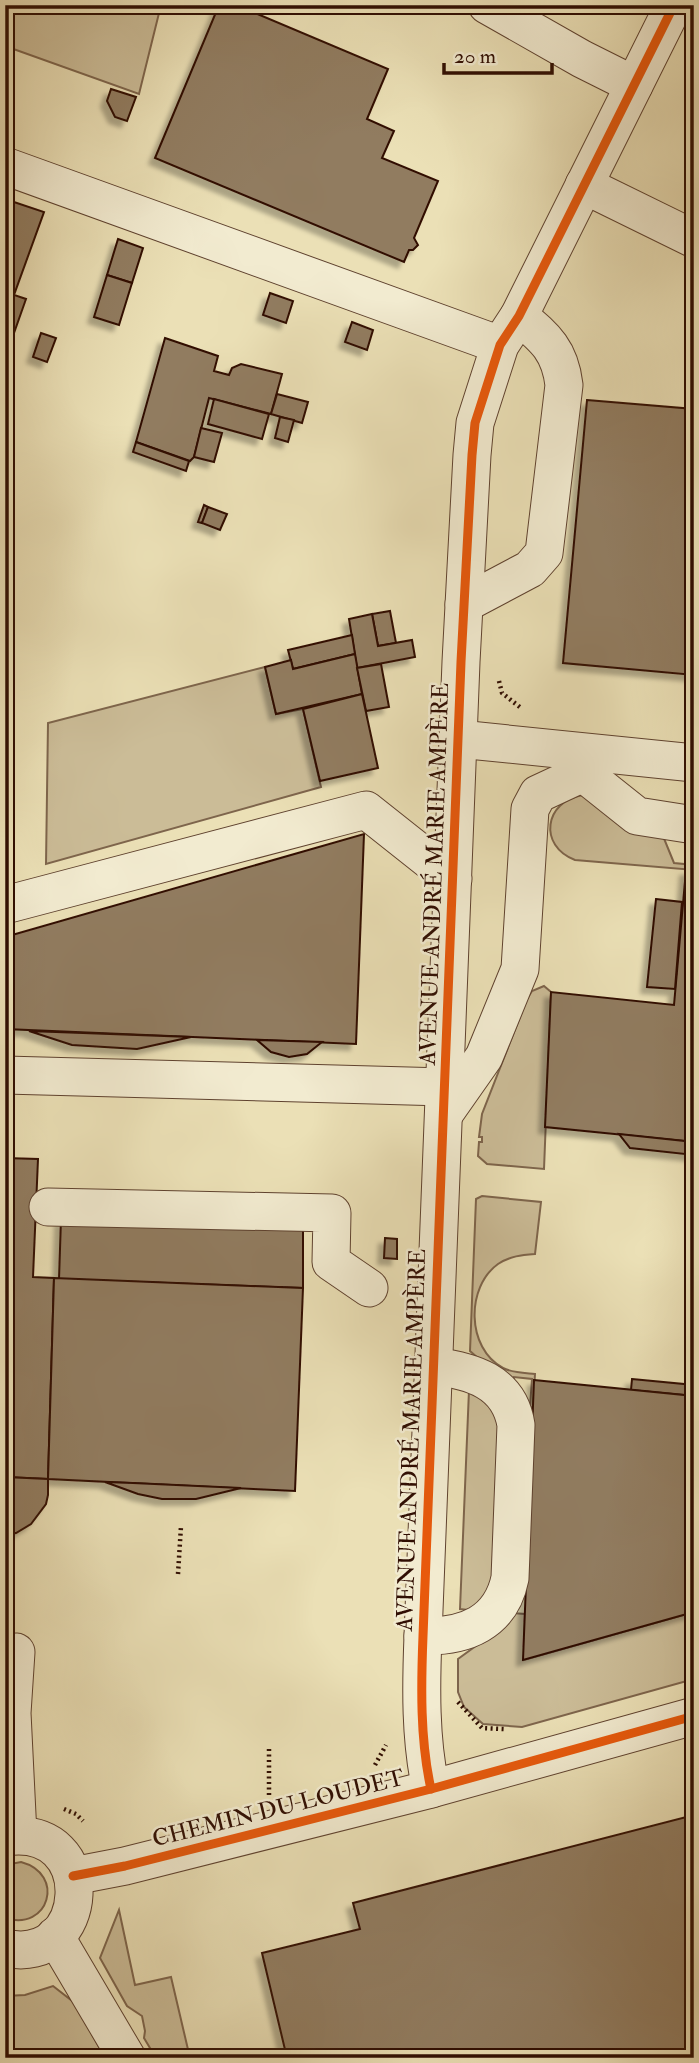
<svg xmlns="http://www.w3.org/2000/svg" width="699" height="2063" font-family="'IM FELL Double Pica',serif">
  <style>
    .green { fill: #cbbc97; stroke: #7e654c; stroke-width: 2 }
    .building { fill: #917b60; stroke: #300e02; stroke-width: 2; filter: url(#shadow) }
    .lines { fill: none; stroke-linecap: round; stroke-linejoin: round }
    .minor-casing { stroke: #5f422f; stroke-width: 39 }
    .path { stroke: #300e02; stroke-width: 4.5; stroke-dasharray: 2 3.5; stroke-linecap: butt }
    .minor { stroke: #f2ebd0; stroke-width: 37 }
    .cycleway-casing { stroke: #f2ebd0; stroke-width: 13 }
    .cycleway { stroke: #e8590c; stroke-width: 9 }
    .labels { text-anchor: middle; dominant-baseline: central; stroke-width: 5; stroke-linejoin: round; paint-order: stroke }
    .street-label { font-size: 23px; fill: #300e02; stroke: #f2ebd0 }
  </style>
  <defs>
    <filter id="shadow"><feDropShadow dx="-6" dy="6" stdDeviation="2" flood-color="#0004"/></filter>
  </defs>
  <rect width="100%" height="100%" fill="#ebe0b6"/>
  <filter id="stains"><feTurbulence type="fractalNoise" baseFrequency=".00286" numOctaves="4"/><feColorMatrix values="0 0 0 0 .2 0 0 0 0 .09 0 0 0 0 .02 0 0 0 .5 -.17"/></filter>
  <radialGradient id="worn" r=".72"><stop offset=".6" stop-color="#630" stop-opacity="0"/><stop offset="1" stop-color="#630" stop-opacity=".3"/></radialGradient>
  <g class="green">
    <polygon points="5,5 161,5 139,94 5,46"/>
    <polygon points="265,667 276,714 303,709 321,787 46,864 48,723"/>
    <path d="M583,795L663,836L674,863L694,865V870L575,860C538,846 544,801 583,795Z"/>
    <polygon points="544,986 551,992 544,1169 487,1164 478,1156 479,1142 482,1142 482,1137 479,1137 482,1114 527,999 532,991"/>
    <path d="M482,1196L541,1202L535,1254C522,1255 510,1256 498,1264C466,1287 466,1348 503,1368C512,1373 525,1373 535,1374L533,1408L530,1407L532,1379L514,1377L512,1388L470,1351L476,1199Z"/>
    <polygon points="469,1390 503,1412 491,1596 468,1610 460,1609"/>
    <polygon points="694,1612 694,1679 522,1727 483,1724 464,1707 458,1692 458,1659 495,1632 512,1613 525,1614 524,1660"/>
    <path d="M21,1862C66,1874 49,1932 5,1918V1865Z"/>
    <polygon points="119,1910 135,1985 171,1977 190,2058 156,2058 144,2038 145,2031 142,2016 127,2006 100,1958"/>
    <polygon points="53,1986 76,2004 105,2058 30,2058 19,2051 12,2058 5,2058 5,1996 25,1995"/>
  </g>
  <g class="building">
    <polygon points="219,5 236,5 388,69 367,119 394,131 382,158 438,181 414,238 418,245 413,250 409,250 404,262 155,158"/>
    <polygon points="111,89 136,97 127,121 115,117 107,101"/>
    <polygon points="5,199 44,212 14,295 26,299 8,350 5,349"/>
    <polygon points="118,239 143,248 132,283 107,275"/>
    <polygon points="107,275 132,283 119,325 94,317"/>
    <polygon points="270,293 293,301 286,323 263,315"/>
    <polygon points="352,322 373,330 367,350 345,342"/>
    <polygon points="41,333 56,338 47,362 33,357"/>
    <polygon points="165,338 218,356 214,371 229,375 232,368 241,364 282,374 271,414 209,398 194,457 190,461 136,442"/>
    <polygon points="277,394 308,402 302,423 271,414"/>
    <polygon points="214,399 269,414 262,439 208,424"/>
    <polygon points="587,400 694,409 694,675 563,663"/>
    <polygon points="280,417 294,420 288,442 275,438"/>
    <polygon points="201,428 222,433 214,462 194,457"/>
    <polygon points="136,442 189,461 186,471 133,452"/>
    <polygon points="204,505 208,507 202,523 198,522"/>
    <polygon points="208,507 227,514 220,530 202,523"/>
    <polygon points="390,611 396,643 378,646 372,614"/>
    <polygon points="372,614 378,646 412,640 415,657 357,668 349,619"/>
    <polygon points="352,635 355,654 293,669 288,650"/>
    <polygon points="355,654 362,694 276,714 265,667 291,660 293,669"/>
    <polygon points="381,664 389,707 366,711 357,668"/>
    <polygon points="362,694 378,768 320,781 303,709"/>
    <polygon points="364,834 356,1044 5,1029 5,937"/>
    <polygon points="686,870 694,870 694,1142 545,1127 551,992 674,1005"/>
    <polygon points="656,899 682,902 675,989 647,987"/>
    <polygon points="29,1031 191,1037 137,1049 72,1045"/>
    <polygon points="257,1040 322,1042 307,1054 289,1057 271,1052"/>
    <polygon points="619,1134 694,1142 694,1155 630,1148"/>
    <polygon points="5,1158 38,1159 33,1277 54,1278 48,1479 5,1477"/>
    <polygon points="61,1219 303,1226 303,1288 59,1279"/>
    <polygon points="385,1238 397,1239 397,1259 384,1258"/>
    <polygon points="54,1278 303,1288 295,1491 48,1479"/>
    <polygon points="632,1379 694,1385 694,1396 631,1390"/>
    <polygon points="534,1380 694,1396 694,1612 523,1660"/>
    <polygon points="5,1477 48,1479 48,1495 46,1504 31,1524 16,1533 5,1535"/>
    <polygon points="105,1482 133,1483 241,1488 196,1499 162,1499 138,1494"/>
    <polygon points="694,1815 694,2058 287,2058 262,1953 360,1929 353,1903"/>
  </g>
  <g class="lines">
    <g class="minor-casing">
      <g id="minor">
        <polyline points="487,5 582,59 634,85"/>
        <polyline points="5,166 500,345"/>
        <polyline points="584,185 694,239"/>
        <path d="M464,604L530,569L544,553L564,385C560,350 545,338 519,316"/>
        <polyline points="459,739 694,763"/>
        <polyline points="583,773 637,816 694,825"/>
        <polyline points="5,905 366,810 453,879"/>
        <polyline points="5,1075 445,1087"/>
        <polyline points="444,1114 484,1057 520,969 530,809 538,794 583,773"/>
        <polyline points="48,1207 332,1213 331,1262 369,1288"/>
        <path d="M423,1636C465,1637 501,1623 510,1578L516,1425C509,1381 471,1371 434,1366"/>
        <polyline points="16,1652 12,1713 18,1835"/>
        <path d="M431,1789C420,1740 421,1686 423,1636L461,662L472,455L475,423L500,345L519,316L674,5"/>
        <path d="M5,1837C102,1822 92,1968 5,1948"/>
        <polyline points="73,1876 125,1866 431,1789 694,1716"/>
        <polyline points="55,1936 127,2058"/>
      </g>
    </g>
    <g class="path">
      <polyline points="499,681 502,693 521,708"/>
      <polyline points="688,1200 690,1184"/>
      <polyline points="178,1574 181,1526"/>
      <polyline points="458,1702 482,1728 504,1729"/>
      <polyline points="375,1765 386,1745"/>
      <polyline points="269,1795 269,1747"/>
      <polyline points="64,1809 76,1814 83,1821"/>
    </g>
    <use href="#minor" class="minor"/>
    <g class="cycleway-casing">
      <g id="cycleway">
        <path d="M431,1789C420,1740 421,1686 423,1636L461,662L472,455L475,423L500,345L519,316L674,5"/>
        <polyline points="73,1876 125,1866 431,1789 694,1716"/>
      </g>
    </g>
    <use href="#cycleway" class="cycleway"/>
  </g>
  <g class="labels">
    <g class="street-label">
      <text transform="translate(434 874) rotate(-88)">AVENUE ANDRÉ MARIE AMPÈRE</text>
      <text transform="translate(411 1440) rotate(-88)">AVENUE ANDRÉ MARIE AMPÈRE</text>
      <text transform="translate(278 1808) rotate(-14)">CHEMIN DU LOUDET</text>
    </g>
  </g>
  <rect width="699" height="2063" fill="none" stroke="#ebe0b6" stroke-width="28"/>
  <rect x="7" y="7" width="685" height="2049" fill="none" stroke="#300e02" stroke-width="3.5"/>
  <rect x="14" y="14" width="671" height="2035" fill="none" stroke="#300e02" stroke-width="2"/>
  <path d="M444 63v10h108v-10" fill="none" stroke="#300e02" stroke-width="3.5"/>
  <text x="454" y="63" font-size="21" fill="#300e02" stroke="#f2ebd0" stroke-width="5" paint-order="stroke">20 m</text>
  <rect width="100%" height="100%" filter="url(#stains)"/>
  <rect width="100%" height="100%" fill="url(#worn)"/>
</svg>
